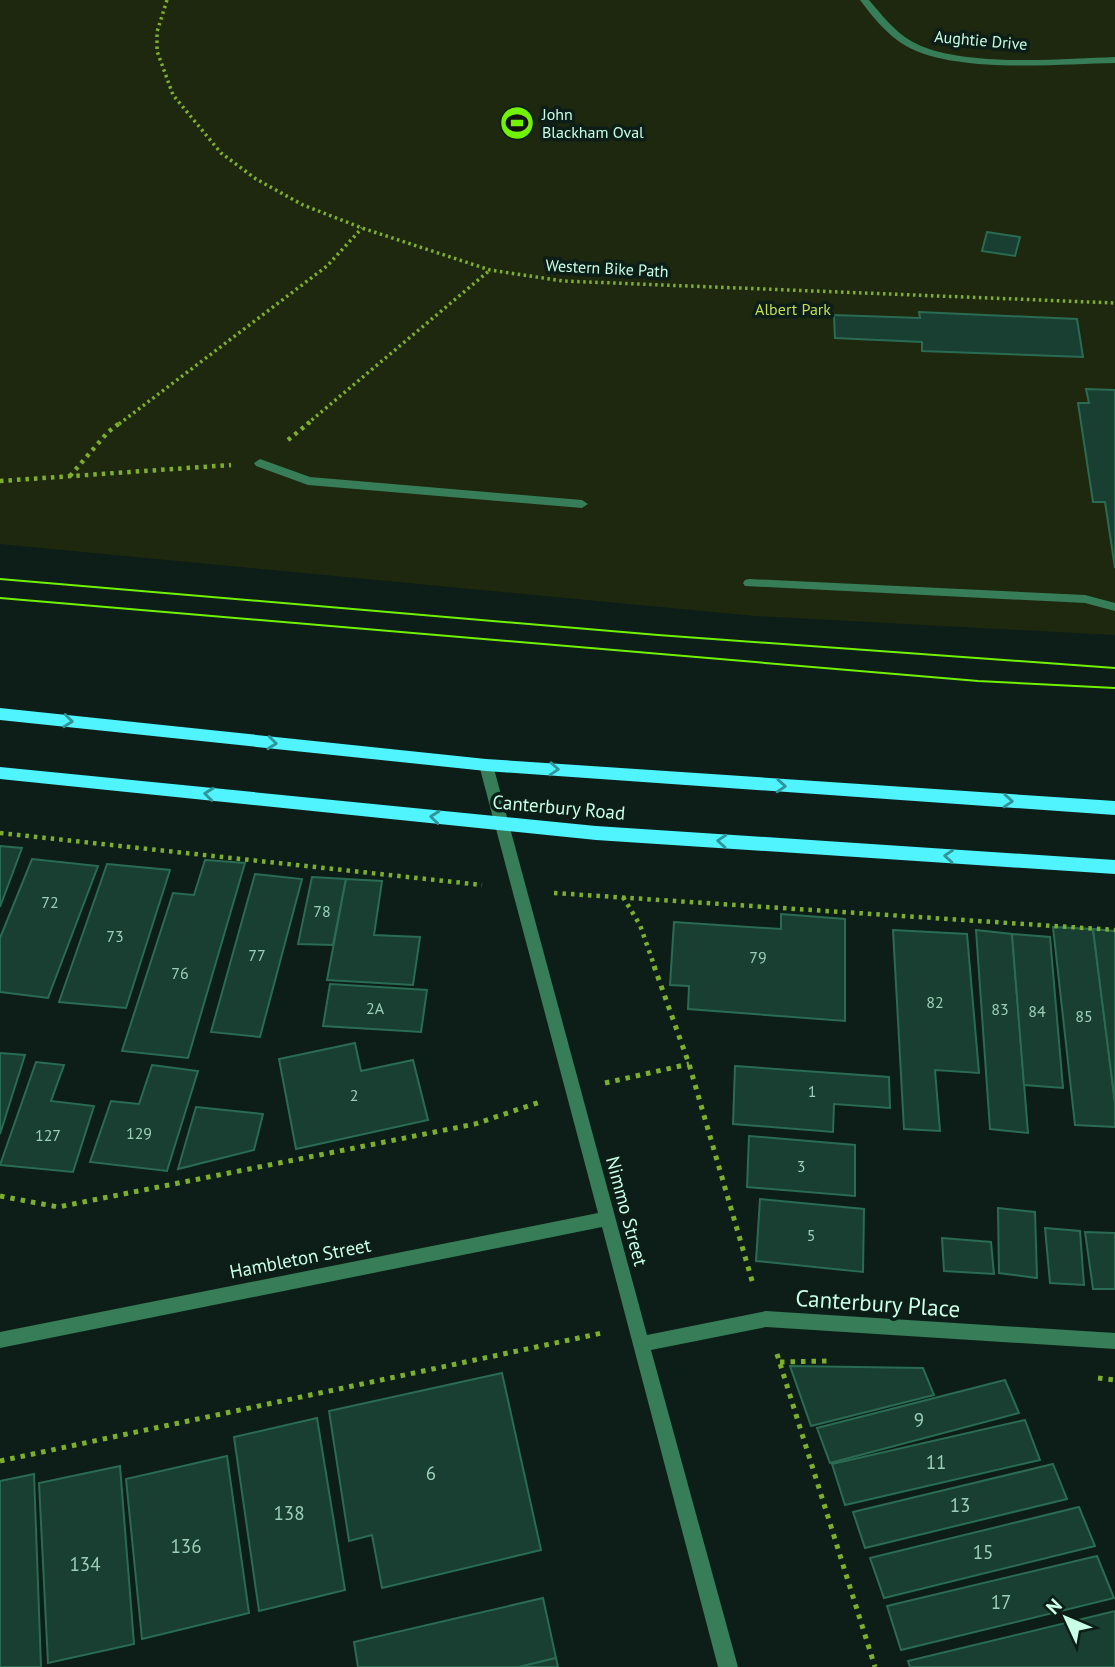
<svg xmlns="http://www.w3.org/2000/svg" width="1115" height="1667" font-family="'PT Sans',sans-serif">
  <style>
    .green { fill: #1e280f }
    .building { fill: #183f31; stroke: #2a6b53; stroke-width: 2 }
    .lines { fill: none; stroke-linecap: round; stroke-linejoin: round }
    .path-far2 { stroke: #7eaf2c; stroke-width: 3.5; stroke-dasharray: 2.5 3.5; stroke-linecap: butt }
    .path-far1 { stroke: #7eaf2c; stroke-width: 4.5; stroke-dasharray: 3.5 5; stroke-linecap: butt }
    .path { stroke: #7eaf2c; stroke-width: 5; stroke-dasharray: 4.5 6; stroke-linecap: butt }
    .lane { fill: #367d58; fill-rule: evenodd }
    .street { fill: #367d58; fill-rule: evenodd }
    .primary { fill: #4ff4ff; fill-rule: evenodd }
    .tram { stroke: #71f300; stroke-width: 2 }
    .oneway { stroke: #319497 }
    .labels { text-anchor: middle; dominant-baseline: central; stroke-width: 7; stroke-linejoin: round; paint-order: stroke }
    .far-street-label { font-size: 16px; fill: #c8ffe6; stroke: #0c1e17 }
    .far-poi-label { font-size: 16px; fill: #c8ffe6; stroke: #0c1e17; text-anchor: start }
    .far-park-label { font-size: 16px; fill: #c5de55; stroke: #0c1e17 }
    .number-label { font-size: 16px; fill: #9ccfb9 }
    .street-label { font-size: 19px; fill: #c8ffe6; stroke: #0c1e17 }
    .near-number-label { font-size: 19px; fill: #9ccfb9 }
    .near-street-label { font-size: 23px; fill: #c8ffe6; stroke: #0c1e17 }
  </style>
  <rect width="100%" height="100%" fill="#0c1e17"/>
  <polygon class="green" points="0,0 1115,0 1115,635 755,616 0,544"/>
  <g class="building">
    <polygon points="987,232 1020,237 1015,256 982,251"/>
    <polygon points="919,312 1077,319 1083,357 922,351 922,342 835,338 834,315 920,318"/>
    <polygon points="1086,389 1115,390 1115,568 1105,502 1093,502 1078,403 1089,403"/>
    <polygon points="0,846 22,848 0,907"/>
    <polygon points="32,859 98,866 48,998 0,992 0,938"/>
    <polygon points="205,860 245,863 188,1058 122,1051 173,893 194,895"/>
    <polygon points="107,864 170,870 126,1008 59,1002"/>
    <polygon points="255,874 302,879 260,1037 211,1032"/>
    <polygon points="312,877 346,879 333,945 298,944"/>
    <polygon points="346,879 382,881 374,935 420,937 413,985 327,980"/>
    <polygon points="781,914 845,919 845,1021 688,1009 689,986 670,985 674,922 781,929"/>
    <polygon points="1053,927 1093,929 1115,1103 1115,1127 1075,1125"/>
    <polygon points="1093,929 1115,931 1115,1103"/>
    <polygon points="893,930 967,934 979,1073 935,1070 940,1131 904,1129"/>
    <polygon points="976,930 1012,934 1028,1133 990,1129"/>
    <polygon points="1012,934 1050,937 1063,1088 1024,1085"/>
    <polygon points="330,984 427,990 421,1032 323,1026"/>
    <polygon points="355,1043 361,1071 413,1060 428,1120 296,1149 279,1059"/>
    <polygon points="0,1053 25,1055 0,1134"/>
    <polygon points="36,1062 64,1065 51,1101 94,1106 73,1172 0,1165"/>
    <polygon points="152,1065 198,1071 167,1171 90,1162 111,1101 139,1104"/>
    <polygon points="735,1066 889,1077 890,1108 834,1104 833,1132 733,1124"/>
    <polygon points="196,1107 263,1114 254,1150 178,1169"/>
    <polygon points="749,1136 855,1145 855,1196 747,1187"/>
    <polygon points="760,1199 864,1209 863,1272 756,1261"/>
    <polygon points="998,1208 1035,1212 1037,1278 999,1273"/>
    <polygon points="1045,1228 1080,1231 1084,1285 1050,1283"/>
    <polygon points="1085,1232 1115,1233 1115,1289 1093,1289"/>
    <polygon points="942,1238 991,1242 994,1274 944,1271"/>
    <polygon points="790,1366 923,1368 934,1395 811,1426"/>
    <polygon points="502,1373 541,1550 382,1588 372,1535 349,1541 329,1411"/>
    <polygon points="1005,1380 1019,1413 830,1463 817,1428"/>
    <polygon points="317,1418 345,1590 259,1611 234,1437"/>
    <polygon points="1025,1420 1040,1460 845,1505 832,1464"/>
    <polygon points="227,1456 249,1613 142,1639 126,1479"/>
    <polygon points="1053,1464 1067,1499 865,1548 853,1512"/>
    <polygon points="120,1466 134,1644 48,1663 39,1483"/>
    <polygon points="34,1474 41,1667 0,1667 0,1481"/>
    <polygon points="1079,1507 1095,1546 884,1598 870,1558"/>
    <polygon points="1097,1556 1114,1598 901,1650 887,1606"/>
    <polygon points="543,1598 556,1658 519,1667 358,1667 354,1642"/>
    <polygon points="1115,1611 1115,1667 910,1667 908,1661"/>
    <polygon points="556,1658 558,1667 519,1667"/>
  </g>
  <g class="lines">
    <g class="path-far2">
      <polyline points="167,0 157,32 157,51 173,95 221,153 256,179 303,205 362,228 490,270 563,281 1115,303"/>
      <polyline points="119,424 327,266 362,228"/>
      <polyline points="307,424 490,270"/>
    </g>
    <g class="path-far1">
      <polyline points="288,440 310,422"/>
      <polyline points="70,476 108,432 121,422"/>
      <polyline points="0,481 231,465"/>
      <polyline points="0,833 482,885"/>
      <polyline points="554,893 1115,930"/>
      <polyline points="623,897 640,925 655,968"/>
    </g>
    <g class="path">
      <polyline points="654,966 689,1064 753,1284"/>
      <polyline points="605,1083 689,1064"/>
      <polyline points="0,1196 58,1207 475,1124 543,1101"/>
      <polyline points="777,1354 875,1667"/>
      <polyline points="780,1362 828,1361"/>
      <polyline points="1098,1378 1115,1380"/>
      <polyline points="0,1461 602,1333"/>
    </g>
    <g class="lane">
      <polygon points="260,459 310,477 582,500 588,504 582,508 308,485 256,466 254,463"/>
      <polygon points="749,579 1085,595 1115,603 1115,611 1085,603 745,586 743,583 745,580"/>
    </g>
    <g class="street">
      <path d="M860,0H869C882,15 894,31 911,41C957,68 1061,59 1115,57V63C1058,64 956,74 906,46C887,35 872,16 860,0Z"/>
      <polygon points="486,760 493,765 647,1335 766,1311 1115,1333 1115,1349 766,1327 651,1350 738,1667 718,1667 602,1227 0,1348 0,1332 598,1213 479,765"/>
    </g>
    <g class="primary">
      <polygon points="0,708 486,759 1115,801 1115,815 486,771 0,720"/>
      <polygon points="0,767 596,826 1115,860 1115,874 596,840 0,779"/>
    </g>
    <g class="tram">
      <polyline points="0,579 658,635 1115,668"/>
      <polyline points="0,598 978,681 1115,688"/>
    </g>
  </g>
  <defs><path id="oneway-chevron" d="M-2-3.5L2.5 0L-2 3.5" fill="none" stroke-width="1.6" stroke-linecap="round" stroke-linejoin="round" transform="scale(1.75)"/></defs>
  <g class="oneway">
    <use href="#oneway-chevron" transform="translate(68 721) rotate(6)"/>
    <use href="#oneway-chevron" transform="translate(272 743) rotate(6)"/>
    <use href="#oneway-chevron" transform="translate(554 769) rotate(4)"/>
    <use href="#oneway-chevron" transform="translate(781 786) rotate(4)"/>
    <use href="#oneway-chevron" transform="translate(209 794) rotate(-174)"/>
    <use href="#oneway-chevron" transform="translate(1008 801) rotate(4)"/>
    <use href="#oneway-chevron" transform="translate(435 817) rotate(-174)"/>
    <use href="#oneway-chevron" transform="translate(722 841) rotate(-176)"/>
    <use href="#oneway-chevron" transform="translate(949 856) rotate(-176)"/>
  </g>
  <defs>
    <g id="stadium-disc" transform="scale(1.75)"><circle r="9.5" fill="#71f300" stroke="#0c1e17"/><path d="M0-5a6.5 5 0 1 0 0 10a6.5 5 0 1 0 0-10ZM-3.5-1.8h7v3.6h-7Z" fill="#111"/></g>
  </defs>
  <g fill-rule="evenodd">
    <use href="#stadium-disc" x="517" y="123"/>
  </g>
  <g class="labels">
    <g class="far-street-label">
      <text transform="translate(981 40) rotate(5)">Aughtie Drive</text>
      <text transform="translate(607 268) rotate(3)">Western Bike Path</text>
    </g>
    <g class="far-poi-label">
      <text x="542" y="114">John<tspan x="542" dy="18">Blackham Oval</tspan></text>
    </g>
    <g class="far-park-label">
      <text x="793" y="309">Albert Park</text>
    </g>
    <g class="number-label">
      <text x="50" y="902">72</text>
      <text x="322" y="911">78</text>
      <text x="115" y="936">73</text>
      <text x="257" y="955">77</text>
      <text x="758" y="957">79</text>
      <text x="180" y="973">76</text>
      <text x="935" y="1002">82</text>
      <text x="375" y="1008">2A</text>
      <text x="1000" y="1009">83</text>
      <text x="1037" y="1011">84</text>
      <text x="1084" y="1016">85</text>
      <text x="812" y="1091">1</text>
      <text x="354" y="1095">2</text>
      <text x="139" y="1133">129</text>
      <text x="48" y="1135">127</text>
      <text x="801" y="1166">3</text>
      <text x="811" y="1235">5</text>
    </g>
    <g class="street-label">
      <text transform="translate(559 807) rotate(5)">Canterbury Road</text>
      <text transform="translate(627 1211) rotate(75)">Nimmo Street</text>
      <text transform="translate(300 1258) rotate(-11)">Hambleton Street</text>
    </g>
    <g class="near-number-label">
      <text x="919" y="1420">9</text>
      <text x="936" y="1462">11</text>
      <text x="431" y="1473">6</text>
      <text x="960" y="1505">13</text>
      <text x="289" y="1513">138</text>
      <text x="186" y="1546">136</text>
      <text x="983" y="1552">15</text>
      <text x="85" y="1564">134</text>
      <text x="1001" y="1602">17</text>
    </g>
    <g class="near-street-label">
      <text transform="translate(878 1303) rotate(4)">Canterbury Place</text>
    </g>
  </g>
  <g transform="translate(1066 1618) rotate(314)" stroke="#0c1e17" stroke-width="5" paint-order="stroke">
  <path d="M0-5L12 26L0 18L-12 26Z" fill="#c8ffe6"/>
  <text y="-10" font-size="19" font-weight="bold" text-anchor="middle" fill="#c8ffe6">N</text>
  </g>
</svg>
